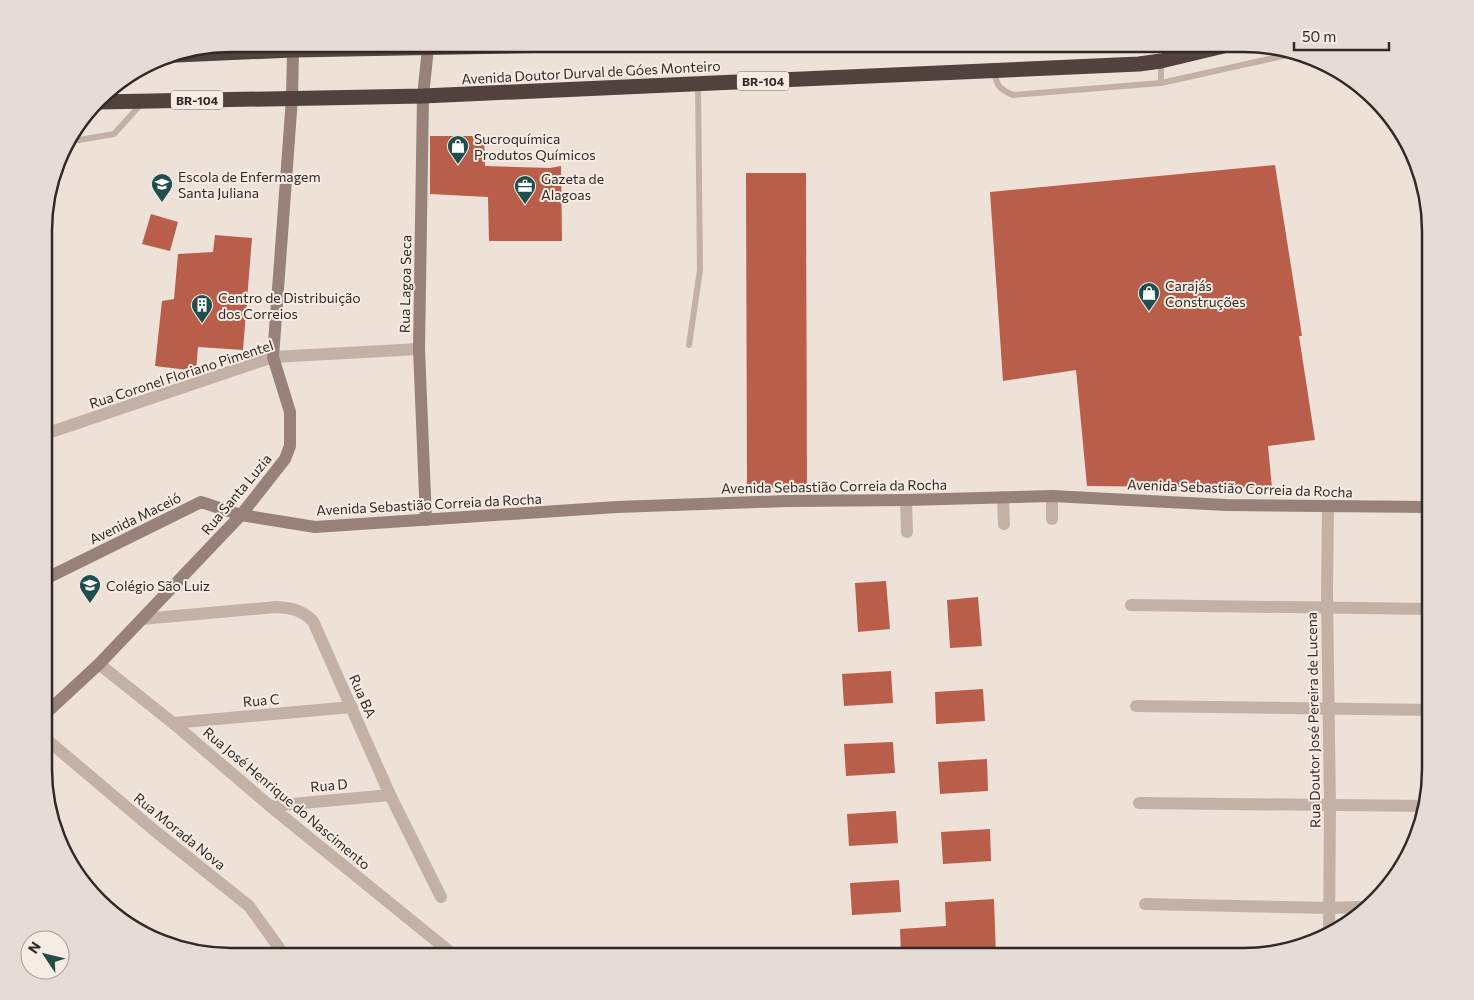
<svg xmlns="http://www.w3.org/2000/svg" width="1474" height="1000" font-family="Commissioner,sans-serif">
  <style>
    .building { fill: #b95e4b }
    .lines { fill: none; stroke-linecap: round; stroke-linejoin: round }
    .lane { stroke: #c4b1a6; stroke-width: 6 }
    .street { stroke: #c4b1a6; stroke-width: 12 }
    .secondary { stroke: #978178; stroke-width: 12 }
    .highway { stroke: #51423e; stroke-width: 15 }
    .labels { text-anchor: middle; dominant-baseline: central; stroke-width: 4; stroke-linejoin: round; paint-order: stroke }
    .shield { fill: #f6ece4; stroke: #6c645f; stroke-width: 1 }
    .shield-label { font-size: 12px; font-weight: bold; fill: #312926 }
    .street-label { font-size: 14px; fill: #312926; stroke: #f6ece4 }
    .poi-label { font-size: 14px; fill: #312926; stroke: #f6ece4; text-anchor: start }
    .rim { fill: none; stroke: #312926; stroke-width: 2.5 }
  </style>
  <rect width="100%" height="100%" fill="#eee2d8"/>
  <g class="building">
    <polygon points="430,136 484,136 485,166 550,168 561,166 562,241 489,241 488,197 430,194"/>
    <polygon points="1275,165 1302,336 1299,336 1315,440 1268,446 1272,488 1087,486 1076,370 1003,381 990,192"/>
    <polygon points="746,173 806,173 807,487 747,488"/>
    <polygon points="151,214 178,222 170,251 142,244"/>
    <polygon points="215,235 252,238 243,350 198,347 196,371 155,366 162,301 174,299 178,254 213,252"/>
    <polygon points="886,581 890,629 858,632 855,583"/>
    <polygon points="978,597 982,646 950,648 947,600"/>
    <polygon points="891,671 893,703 844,706 842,674"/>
    <polygon points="983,689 985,721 936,724 935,692"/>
    <polygon points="893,742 895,773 846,776 844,744"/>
    <polygon points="987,759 988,791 940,794 938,762"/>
    <polygon points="896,811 898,843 849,846 847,814"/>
    <polygon points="990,829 991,861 943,864 941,832"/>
    <polygon points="899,880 901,912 852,915 850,883"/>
    <polygon points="994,899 996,956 901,956 900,929 946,926 945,902"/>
  </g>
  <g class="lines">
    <g class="lane">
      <polyline points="1283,56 1296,52"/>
      <path d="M994,72C997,86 999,89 1013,95L1161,83V61"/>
      <polyline points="1161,83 1283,56 1281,49"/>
      <polyline points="70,140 79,140 114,134 142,103"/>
      <polyline points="689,345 700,270 698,84"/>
    </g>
    <g class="street">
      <polyline points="45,434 273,357 419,349"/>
      <polyline points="1052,496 1052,519"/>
      <polyline points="1003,497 1004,524"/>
      <polyline points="906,500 907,532"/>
      <polyline points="1328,506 1327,595 1330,806 1329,934"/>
      <polyline points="1131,605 1430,609"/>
      <path d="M142,619L276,607C293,608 301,610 313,621L390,795L441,897"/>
      <polyline points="99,664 173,723 270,806 455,956"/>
      <polyline points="1136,706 1430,710"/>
      <polyline points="173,723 352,707"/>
      <polyline points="45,738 155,831 249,906 285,956"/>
      <polyline points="1139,803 1425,806"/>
      <polyline points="270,806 390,795"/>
      <polyline points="1145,904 1329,908 1361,907"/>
    </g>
    <g class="secondary">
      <polyline points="426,520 419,349 423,96 428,48"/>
      <polyline points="45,579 201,502 241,515 315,527 617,507 787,501 906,500 1052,496 1226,505 1430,507"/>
      <polyline points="45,714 99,664 241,515 285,459 290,446 290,412 273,357 292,98 293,50"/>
    </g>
    <g class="highway">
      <polyline points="177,55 293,50 619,44"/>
      <polyline points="99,102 423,96 1139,64 1161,61 1232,44"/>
    </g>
  </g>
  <defs>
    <g id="shop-pin" transform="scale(1.125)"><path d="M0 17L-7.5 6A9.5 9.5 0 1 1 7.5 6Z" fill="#204e4d" stroke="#f6ece4"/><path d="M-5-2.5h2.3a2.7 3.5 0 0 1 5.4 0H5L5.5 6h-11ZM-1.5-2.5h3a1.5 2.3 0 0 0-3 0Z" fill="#fff"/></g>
    <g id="university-pin" transform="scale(1.125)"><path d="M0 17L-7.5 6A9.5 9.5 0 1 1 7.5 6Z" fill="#204e4d" stroke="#f6ece4"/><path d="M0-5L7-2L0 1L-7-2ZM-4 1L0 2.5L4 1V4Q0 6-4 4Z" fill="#fff"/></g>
    <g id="office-pin" transform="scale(1.125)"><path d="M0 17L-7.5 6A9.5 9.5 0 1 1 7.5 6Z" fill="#204e4d" stroke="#f6ece4"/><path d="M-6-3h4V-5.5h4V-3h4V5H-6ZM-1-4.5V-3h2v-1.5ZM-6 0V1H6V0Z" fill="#fff"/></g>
    <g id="building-pin" transform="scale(1.125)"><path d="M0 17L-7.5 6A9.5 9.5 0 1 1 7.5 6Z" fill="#204e4d" stroke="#f6ece4"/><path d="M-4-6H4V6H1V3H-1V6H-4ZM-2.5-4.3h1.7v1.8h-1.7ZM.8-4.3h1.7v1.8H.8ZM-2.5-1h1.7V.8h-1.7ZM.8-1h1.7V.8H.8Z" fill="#fff"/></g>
    <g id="school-pin" transform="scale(1.125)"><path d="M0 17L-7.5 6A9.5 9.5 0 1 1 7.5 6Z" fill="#204e4d" stroke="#f6ece4"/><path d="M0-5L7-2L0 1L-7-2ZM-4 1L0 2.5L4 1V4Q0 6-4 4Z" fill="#fff"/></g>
  </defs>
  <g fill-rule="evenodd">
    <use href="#shop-pin" x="458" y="146"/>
    <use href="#university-pin" x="162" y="184"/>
    <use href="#office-pin" x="525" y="186"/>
    <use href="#shop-pin" x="1149" y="293"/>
    <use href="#building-pin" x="202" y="305"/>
    <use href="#school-pin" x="90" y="585"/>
  </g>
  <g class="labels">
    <g class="shield">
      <rect x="737" y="71.5" width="52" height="19" rx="4"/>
      <rect x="171" y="90.5" width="52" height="19" rx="4"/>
    </g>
    <g class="shield-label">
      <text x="763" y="81">BR-104</text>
      <text x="197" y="100">BR-104</text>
    </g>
    <g class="street-label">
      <text transform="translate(591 72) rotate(-3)">Avenida Doutor Durval de Góes Monteiro</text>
      <text transform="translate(405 284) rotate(-89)">Rua Lagoa Seca</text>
      <text transform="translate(181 374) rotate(-18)">Rua Coronel Floriano Pimentel</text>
      <text transform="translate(834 486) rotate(-1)">Avenida Sebastião Correia da Rocha</text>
      <text transform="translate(1240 488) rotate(2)">Avenida Sebastião Correia da Rocha</text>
      <text transform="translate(236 494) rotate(-50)">Rua Santa Luzia</text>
      <text transform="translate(429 504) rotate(-3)">Avenida Sebastião Correia da Rocha</text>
      <text transform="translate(135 518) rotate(-26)">Avenida Maceió</text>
      <text transform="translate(363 696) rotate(66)">Rua BA</text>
      <text transform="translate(261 700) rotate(-5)">Rua C</text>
      <text transform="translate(1313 720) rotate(-91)">Rua Doutor José Pereira de Lucena</text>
      <text transform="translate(329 785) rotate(-5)">Rua D</text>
      <text transform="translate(287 798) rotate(40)">Rua José Henrique do Nascimento</text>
      <text transform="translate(180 831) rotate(39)">Rua Morada Nova</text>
    </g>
    <g class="poi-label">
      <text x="474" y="138">Sucroquímica<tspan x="474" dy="16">Produtos Químicos</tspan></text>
      <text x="178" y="176">Escola de Enfermagem<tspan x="178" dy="16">Santa Juliana</tspan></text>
      <text x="541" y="178">Gazeta de<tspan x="541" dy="16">Alagoas</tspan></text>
      <text x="1165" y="285">Carajás<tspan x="1165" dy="16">Construções</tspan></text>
      <text x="218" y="297">Centro de Distribuição<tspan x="218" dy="16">dos Correios</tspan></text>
      <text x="106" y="585">Colégio São Luiz</text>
    </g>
  </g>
  <path d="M0 0H1474V1000H0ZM231 52H1243A179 179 0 0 1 1422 231V769A179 179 0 0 1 1243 948H231A179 179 0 0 1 52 769V231A179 179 0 0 1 231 52Z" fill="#e6dcd5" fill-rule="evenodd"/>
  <path class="rim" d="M231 52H1243A179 179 0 0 1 1422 231V769A179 179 0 0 1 1243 948H231A179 179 0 0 1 52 769V231A179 179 0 0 1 231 52Z"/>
  <g transform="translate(45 955) rotate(305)"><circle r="24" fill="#f6ece4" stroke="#a79e98"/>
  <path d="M0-4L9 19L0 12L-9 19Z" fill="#204e4d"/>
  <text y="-8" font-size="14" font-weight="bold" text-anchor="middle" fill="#312926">N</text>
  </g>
  <path d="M1294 42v8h95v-8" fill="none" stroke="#312926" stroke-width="2.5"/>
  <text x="1302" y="42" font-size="15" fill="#312926" stroke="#f6ece4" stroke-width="4" paint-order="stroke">50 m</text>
</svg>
